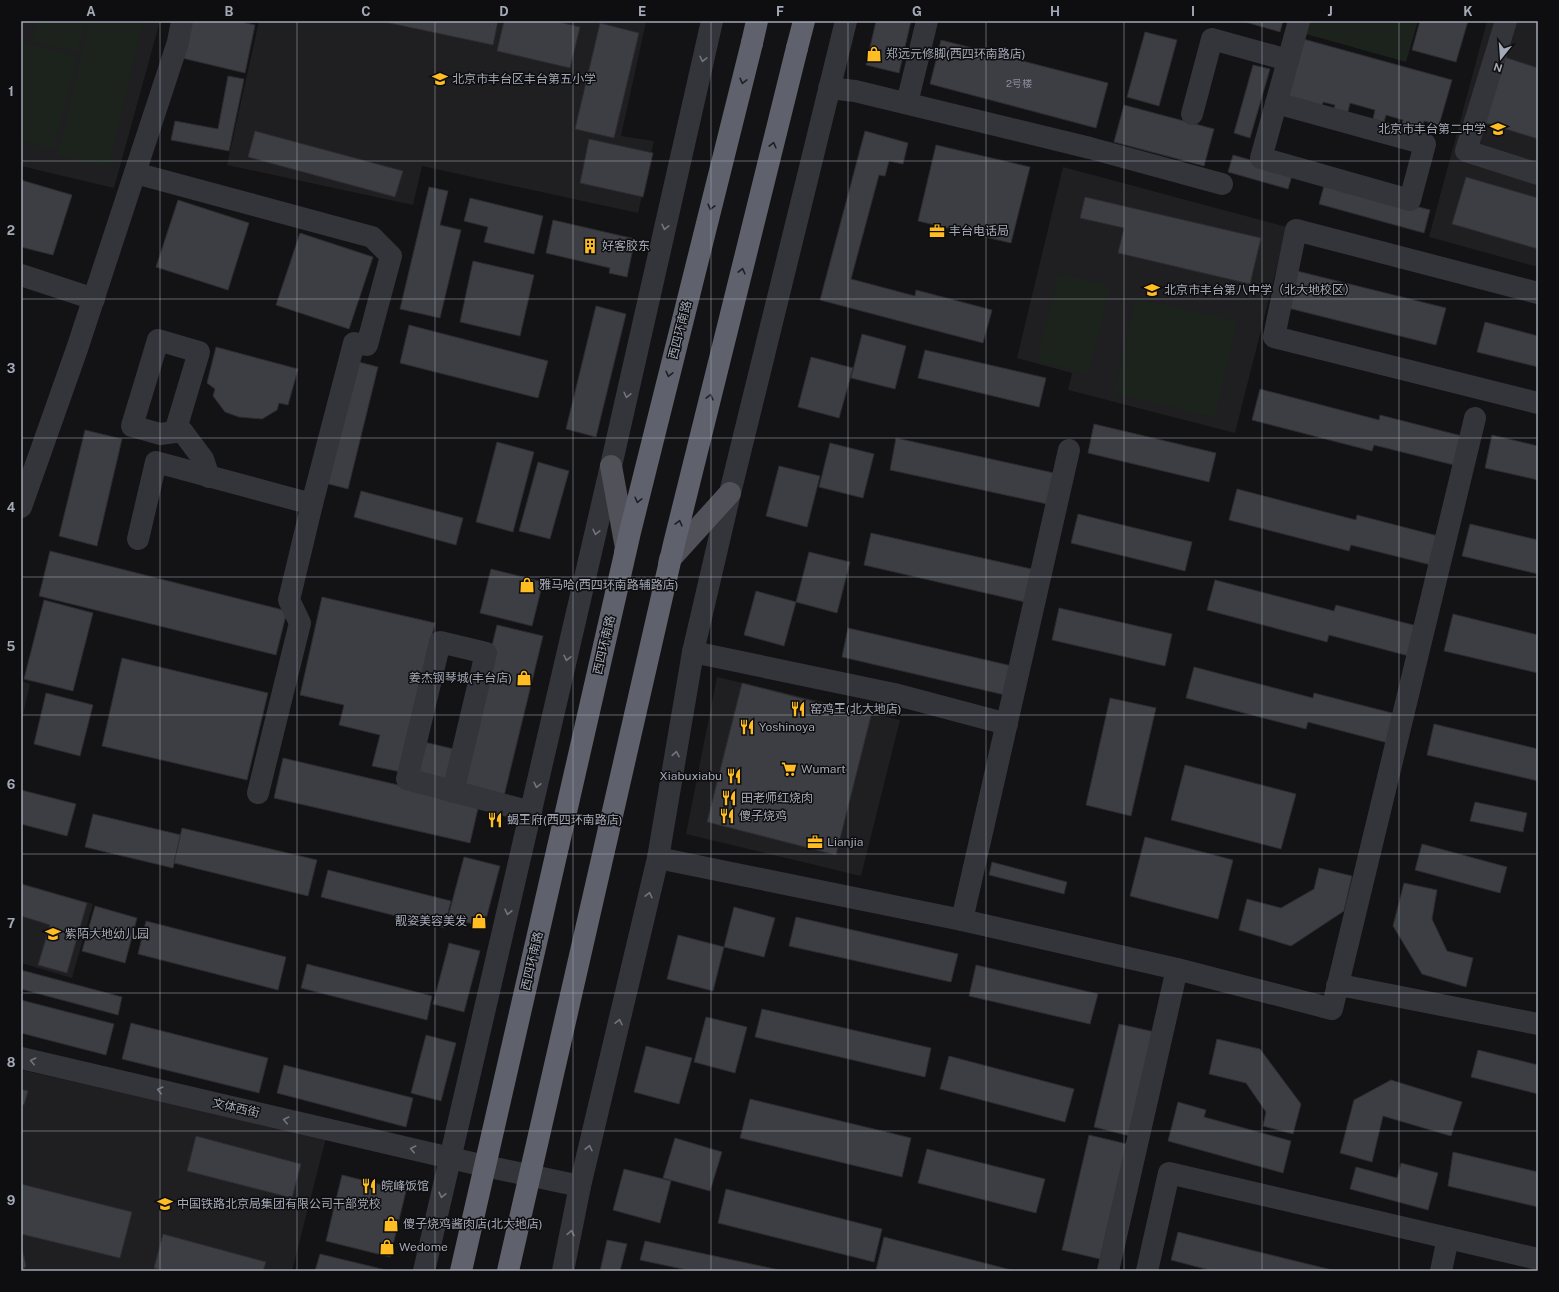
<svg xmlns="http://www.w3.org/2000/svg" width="1559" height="1292" font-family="'Public Sans','Noto Sans SC',sans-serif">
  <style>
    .built { fill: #1f1f22 }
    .green { fill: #1b231c }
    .building { fill: #3c3e43; stroke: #2d2d31 }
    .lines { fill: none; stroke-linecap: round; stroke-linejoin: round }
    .minor { stroke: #34353a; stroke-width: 22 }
    .major { stroke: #505159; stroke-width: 22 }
    .highway { stroke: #5f626c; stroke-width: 22 }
    .highway-bridge { stroke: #5f626c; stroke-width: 22 }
    .oneway { stroke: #71757f }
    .oneway2 { stroke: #1e1f22 }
    .grid { fill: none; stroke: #a3a9b7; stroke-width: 1; stroke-opacity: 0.55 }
    .labels { text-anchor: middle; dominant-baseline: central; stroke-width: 3; stroke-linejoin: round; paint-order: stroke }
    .number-label { font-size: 10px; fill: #898e9a }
    .poi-label { font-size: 12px; fill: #a3a9b7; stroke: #0e0e10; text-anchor: start }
    .street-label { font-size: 12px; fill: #a3a9b7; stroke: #0e0e10 }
    .neatline { fill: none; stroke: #a3a9b7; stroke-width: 1.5 }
    .grid-label { font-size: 13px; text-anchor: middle; font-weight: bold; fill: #a3a9b7 }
  </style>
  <rect width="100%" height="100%" fill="#131315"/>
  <g class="built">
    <polygon points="21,21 160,21 114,188 21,166"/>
    <polygon points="259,21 646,22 621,136 654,141 638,213 422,166 413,205 227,165"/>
    <polygon points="1487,21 1538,21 1538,267 1429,237"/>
    <polygon points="1063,167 1287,227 1235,433 1068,390 1072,373 1017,358"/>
    <polygon points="717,677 900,720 861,876 686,834"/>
    <polygon points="21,681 30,684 21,724"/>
    <polygon points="21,883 93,904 72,978 21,963"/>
    <polygon points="21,1070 326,1138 292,1271 21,1271"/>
  </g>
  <g class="green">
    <polygon points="38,21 85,21 77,52 33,41"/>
    <polygon points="90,21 143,21 108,167 58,155"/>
    <polygon points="1302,21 1418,21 1406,62 1299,32"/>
    <polygon points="21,42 77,57 53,149 21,141"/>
    <polygon points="1059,273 1110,286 1088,374 1037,361"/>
    <polygon points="1136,298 1237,321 1215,417 1114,394"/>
  </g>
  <g class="building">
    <polygon points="191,21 237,21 255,25 245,73 182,58"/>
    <polygon points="380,21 498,21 493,45"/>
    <polygon points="504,21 555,21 580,27 570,68 497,51"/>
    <polygon points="876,21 911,21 899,73 866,65"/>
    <polygon points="1242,21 1283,21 1280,32"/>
    <polygon points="1420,21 1468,21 1456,62 1412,50"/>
    <polygon points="600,23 639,33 614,138 575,129"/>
    <polygon points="1145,32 1177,40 1159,106 1127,97"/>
    <polygon points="1296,37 1452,80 1439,125 1424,121 1420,138 1400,133 1403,120 1386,115 1384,122 1373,119 1375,110 1350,103 1346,120 1332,116 1335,105 1323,102 1322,107 1279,98"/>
    <polygon points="941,40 1108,83 1096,128 930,84"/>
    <polygon points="1504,57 1538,68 1538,139 1483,122"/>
    <polygon points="1253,65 1270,69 1250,138 1234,133"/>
    <polygon points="228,76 244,79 229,151 171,140 175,121 218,129"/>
    <polygon points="1124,105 1214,129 1204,166 1114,142"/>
    <polygon points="255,131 403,171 395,197 248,157"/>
    <polygon points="865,131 908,143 903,164 889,161 885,176 879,175 851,279 915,296 916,290 992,310 983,343 820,300"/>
    <polygon points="589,139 653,153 643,197 580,183"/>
    <polygon points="936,145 1030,167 1011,243 918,221"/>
    <polygon points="1233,155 1293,172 1288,189 1228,172"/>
    <polygon points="1466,177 1538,198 1538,249 1452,224"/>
    <polygon points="21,180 72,195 53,255 21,247"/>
    <polygon points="1325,182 1430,210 1424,233 1319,204"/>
    <polygon points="429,187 448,191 440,225 461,230 440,318 400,309"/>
    <polygon points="1085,197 1261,238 1250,284 1118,253 1124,228 1080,218"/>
    <polygon points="470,198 543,216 534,254 484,242 488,227 464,221"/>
    <polygon points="178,200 249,223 228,290 156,267"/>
    <polygon points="553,220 635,239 627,277 609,273 610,268 546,253"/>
    <polygon points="300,233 373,257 349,329 276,305"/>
    <polygon points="473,261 534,275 520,336 460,322"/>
    <polygon points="1293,270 1446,308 1436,345 1284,307"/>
    <polygon points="596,306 626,314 596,437 566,429"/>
    <polygon points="1485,322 1538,336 1538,367 1477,352"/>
    <polygon points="409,325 548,361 538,398 400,363"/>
    <polygon points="862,334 906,346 895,389 851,378"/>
    <polygon points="216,347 298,369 288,405 279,403 277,410 262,419 239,417 225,412 213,396 215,389 207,383"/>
    <polygon points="925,350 1046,378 1039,407 918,378"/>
    <polygon points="811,357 853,368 839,418 798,407"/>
    <polygon points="355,361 378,367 348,489 325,483"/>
    <polygon points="1260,389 1379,420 1380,415 1462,436 1454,465 1374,445 1372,451 1252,420"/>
    <polygon points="1094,424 1216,453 1209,482 1088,453"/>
    <polygon points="85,430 122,439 97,546 59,536"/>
    <polygon points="1492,435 1538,446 1538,480 1485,468"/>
    <polygon points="896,438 1054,473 1047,504 890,470"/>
    <polygon points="497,442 534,452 513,532 476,522"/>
    <polygon points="830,443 874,454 863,498 819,487"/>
    <polygon points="538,462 569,471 550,539 519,531"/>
    <polygon points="779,466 820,476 807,527 766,516"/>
    <polygon points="1237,489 1356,520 1357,515 1438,536 1431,565 1351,545 1349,551 1229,520"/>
    <polygon points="361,491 463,518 456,545 354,517"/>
    <polygon points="1078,514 1192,542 1185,571 1071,543"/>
    <polygon points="1470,524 1538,540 1538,574 1462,556"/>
    <polygon points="871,533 1036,570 1029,603 864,565"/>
    <polygon points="50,551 287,611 276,655 39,596"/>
    <polygon points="809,552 850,562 837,613 796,602"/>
    <polygon points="491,569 543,582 532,626 480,613"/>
    <polygon points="1215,580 1334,611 1336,605 1417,626 1409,656 1329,635 1327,642 1207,610"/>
    <polygon points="756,591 796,602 784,646 744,635"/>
    <polygon points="322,597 435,623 401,772 372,766 380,735 339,725 344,705 300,695"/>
    <polygon points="44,600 93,613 73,691 24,679"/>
    <polygon points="1059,608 1172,634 1165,666 1052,640"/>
    <polygon points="1453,614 1538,635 1538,673 1444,651"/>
    <polygon points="497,625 543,636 504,796 458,785"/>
    <polygon points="848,628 1012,666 1005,695 842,657"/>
    <polygon points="122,658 268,693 247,780 102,746"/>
    <polygon points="1194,667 1313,698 1314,693 1396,714 1388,743 1308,722 1306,729 1186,698"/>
    <polygon points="742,683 871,716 836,855 707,822"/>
    <polygon points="46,693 93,705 80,756 34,744"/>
    <polygon points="1110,698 1156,708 1131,816 1086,805"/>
    <polygon points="1434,724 1538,749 1538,781 1427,755"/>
    <polygon points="424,742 458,750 449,785 416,777"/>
    <polygon points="283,758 479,804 470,843 274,798"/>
    <polygon points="1185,765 1296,794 1281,849 1171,820"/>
    <polygon points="21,790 76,804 67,836 21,824"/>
    <polygon points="1475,802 1527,813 1523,832 1470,821"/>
    <polygon points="93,814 181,835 173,868 85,847"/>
    <polygon points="182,828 317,860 308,896 174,863"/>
    <polygon points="1145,837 1233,860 1218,919 1130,896"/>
    <polygon points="1422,844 1507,867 1500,893 1415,870"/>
    <polygon points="464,857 500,866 484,927 448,917"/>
    <polygon points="992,862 1067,882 1064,894 989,875"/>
    <polygon points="1319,868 1352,876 1344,911 1291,946 1239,930 1247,899 1281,908 1314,889"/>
    <polygon points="328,870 451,901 444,928 321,897"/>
    <polygon points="1404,883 1437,890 1432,919 1447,951 1473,958 1466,987 1422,974 1393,926"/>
    <polygon points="21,884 87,903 67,973 38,965 50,925 21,916"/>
    <polygon points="95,906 137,918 125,963 82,951"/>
    <polygon points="734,907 775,918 764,957 724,947"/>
    <polygon points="796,917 958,954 951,982 789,946"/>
    <polygon points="146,921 286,957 278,990 138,954"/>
    <polygon points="678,935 724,947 713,991 667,979"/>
    <polygon points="449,943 480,951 464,1012 433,1004"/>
    <polygon points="307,964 432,996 427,1020 301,988"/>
    <polygon points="976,965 1098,994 1090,1024 969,996"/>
    <polygon points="21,970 122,997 118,1015 21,989"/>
    <polygon points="21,1000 114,1024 106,1055 21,1033"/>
    <polygon points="762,1009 931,1048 925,1077 755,1037"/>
    <polygon points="706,1017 747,1027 735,1073 694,1062"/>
    <polygon points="131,1023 268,1058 259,1093 122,1059"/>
    <polygon points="1119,1024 1155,1032 1130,1136 1094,1127"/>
    <polygon points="426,1035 456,1043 441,1101 411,1093"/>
    <polygon points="1217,1039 1260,1049 1301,1104 1293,1134 1263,1126 1266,1112 1246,1083 1209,1074"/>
    <polygon points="646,1046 692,1058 679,1104 634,1092"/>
    <polygon points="1478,1050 1538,1065 1538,1094 1471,1077"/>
    <polygon points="949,1056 1074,1089 1065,1122 940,1089"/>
    <polygon points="284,1065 413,1098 406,1127 277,1093"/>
    <polygon points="1391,1080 1462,1102 1451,1136 1383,1116 1372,1162 1340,1153 1354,1100"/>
    <polygon points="21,1089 28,1091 24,1105 21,1104"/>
    <polygon points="750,1099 911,1138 902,1177 740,1138"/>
    <polygon points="1178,1102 1206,1110 1204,1117 1291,1141 1283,1173 1168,1141"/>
    <polygon points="1089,1135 1127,1144 1100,1259 1062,1250"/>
    <polygon points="196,1136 301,1164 292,1198 187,1171"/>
    <polygon points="675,1138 722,1152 710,1191 663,1178"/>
    <polygon points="927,1149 1045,1179 1036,1213 918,1183"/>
    <polygon points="1453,1152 1538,1172 1538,1207 1448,1186"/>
    <polygon points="1401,1163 1438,1173 1428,1210 1350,1189 1356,1167 1397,1178"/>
    <polygon points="624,1169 671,1181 660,1223 613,1210"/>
    <polygon points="342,1175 406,1191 390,1257 326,1241"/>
    <polygon points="21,1184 132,1212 120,1258 21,1234"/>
    <polygon points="726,1189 882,1229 874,1262 718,1223"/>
    <polygon points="1178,1232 1336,1271 1213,1271 1171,1260"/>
    <polygon points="163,1234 266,1262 263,1271 164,1271 154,1268"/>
    <polygon points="884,1237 1015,1271 881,1271 876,1270"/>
    <polygon points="607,1240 627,1244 620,1271 600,1271"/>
    <polygon points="645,1241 784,1271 692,1271 640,1260"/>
    <polygon points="21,1244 26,1266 22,1271 21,1271"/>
    <polygon points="320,1254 390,1271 315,1271"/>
  </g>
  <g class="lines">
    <g class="minor">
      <polyline points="1506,21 1466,151 1538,174"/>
      <polyline points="829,88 855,91 1090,148 1222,184"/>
      <polyline points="907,103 927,21"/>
      <polyline points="1276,103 1425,144 1410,200 1261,158 1299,21"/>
      <polyline points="1192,114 1212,39 1288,60"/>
      <polyline points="135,173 372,237 391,256 367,345 354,343 312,504 156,462 138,539"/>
      <polyline points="21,275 94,299"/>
      <polyline points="1538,293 1296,230 1274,337 1538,403"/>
      <polyline points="175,432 199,352 158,340 132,426 160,434 182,431 203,459 209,477"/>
      <polyline points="21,507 77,349 178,42 182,21"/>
      <polyline points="693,652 894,694 1007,724"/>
      <polyline points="453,792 486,653 440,642 407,779 531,812"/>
      <polyline points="258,793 300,623 289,600 312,504"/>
      <polyline points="658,858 962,920 1177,969"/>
      <polyline points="962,920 1069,450"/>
      <polyline points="1337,986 1350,987 1538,1024"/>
      <polyline points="21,1058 485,1166 580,1186"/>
      <polyline points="424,1271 611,466 712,21"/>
      <polyline points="563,1271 580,1186 658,858 693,652 730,493 846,21"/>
      <polyline points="1108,1271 1177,969 1332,1009 1475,418"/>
      <polyline points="1147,1271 1169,1173 1538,1259"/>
      <polyline points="1441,1271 1448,1238"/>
    </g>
    <g class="major">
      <polyline points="611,466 626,548 625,552"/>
      <polyline points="669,564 670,559 730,493"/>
    </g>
    <g class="highway">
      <polyline points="752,43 757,21"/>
      <polyline points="797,48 804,21"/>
    </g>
    <g class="highway-bridge">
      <polyline points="461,1271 630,532 752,43"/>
      <polyline points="508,1271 674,544 797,48"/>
    </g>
  </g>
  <defs><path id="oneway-chevron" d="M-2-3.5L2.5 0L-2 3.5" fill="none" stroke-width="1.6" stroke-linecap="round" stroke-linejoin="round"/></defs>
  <g class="oneway">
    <use href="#oneway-chevron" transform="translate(703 59) rotate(103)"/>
    <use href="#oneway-chevron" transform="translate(665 227) rotate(103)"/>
    <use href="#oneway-chevron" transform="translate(627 395) rotate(103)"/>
    <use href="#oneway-chevron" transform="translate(596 532) rotate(103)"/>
    <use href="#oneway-chevron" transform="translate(567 658) rotate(103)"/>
    <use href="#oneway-chevron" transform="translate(676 754) rotate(-80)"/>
    <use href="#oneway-chevron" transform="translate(537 785) rotate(103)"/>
    <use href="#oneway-chevron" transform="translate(649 895) rotate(-77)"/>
    <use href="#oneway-chevron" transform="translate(508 912) rotate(103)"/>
    <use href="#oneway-chevron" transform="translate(619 1022) rotate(-77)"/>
    <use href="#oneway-chevron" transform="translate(33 1061) rotate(-167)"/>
    <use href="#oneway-chevron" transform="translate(160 1090) rotate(-167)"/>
    <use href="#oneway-chevron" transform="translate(286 1120) rotate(-167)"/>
    <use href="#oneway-chevron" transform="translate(589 1148) rotate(-77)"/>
    <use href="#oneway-chevron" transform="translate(413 1149) rotate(-167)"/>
    <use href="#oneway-chevron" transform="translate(442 1195) rotate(103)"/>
    <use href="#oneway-chevron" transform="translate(571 1233) rotate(-79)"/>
  </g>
  <g class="oneway2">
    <use href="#oneway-chevron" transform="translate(743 81) rotate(104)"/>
    <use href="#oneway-chevron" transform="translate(773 145) rotate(-76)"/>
    <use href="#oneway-chevron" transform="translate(711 207) rotate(104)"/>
    <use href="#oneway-chevron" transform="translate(742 271) rotate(-76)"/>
    <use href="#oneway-chevron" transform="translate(669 374) rotate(104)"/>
    <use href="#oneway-chevron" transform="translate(710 397) rotate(-76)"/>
    <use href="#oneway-chevron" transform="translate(638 500) rotate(104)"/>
    <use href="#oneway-chevron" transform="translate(679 523) rotate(-76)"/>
  </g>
  <path class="grid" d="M160,21V1271M297,21V1271M435,21V1271M573,21V1271M711,21V1271M848,21V1271M986,21V1271M1124,21V1271M1262,21V1271M1399,21V1271M21,161H1538M21,299H1538M21,438H1538M21,577H1538M21,715H1538M21,854H1538M21,993H1538M21,1131H1538"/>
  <defs>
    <g id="shop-bare" transform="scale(1.2)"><path d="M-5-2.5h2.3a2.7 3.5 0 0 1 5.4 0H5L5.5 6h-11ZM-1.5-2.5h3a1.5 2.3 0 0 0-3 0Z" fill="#ffbd21" stroke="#0e0e10" stroke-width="2.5" paint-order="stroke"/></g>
    <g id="school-bare" transform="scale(1.2)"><path d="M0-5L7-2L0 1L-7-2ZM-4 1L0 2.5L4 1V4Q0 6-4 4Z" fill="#ffbd21" stroke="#0e0e10" stroke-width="2.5" paint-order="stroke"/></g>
    <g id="office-bare" transform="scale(1.2)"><path d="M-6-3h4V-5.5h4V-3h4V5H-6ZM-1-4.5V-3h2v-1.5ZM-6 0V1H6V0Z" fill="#ffbd21" stroke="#0e0e10" stroke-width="2.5" paint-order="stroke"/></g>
    <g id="building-bare" transform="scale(1.2)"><path d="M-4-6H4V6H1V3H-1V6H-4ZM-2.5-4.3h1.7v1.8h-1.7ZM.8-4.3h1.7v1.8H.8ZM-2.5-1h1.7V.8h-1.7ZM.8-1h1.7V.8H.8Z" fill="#ffbd21" stroke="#0e0e10" stroke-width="2.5" paint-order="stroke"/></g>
    <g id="restaurant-bare" transform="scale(1.2)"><path d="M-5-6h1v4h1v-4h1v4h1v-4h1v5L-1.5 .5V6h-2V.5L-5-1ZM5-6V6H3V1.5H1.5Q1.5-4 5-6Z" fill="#ffbd21" stroke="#0e0e10" stroke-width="2.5" paint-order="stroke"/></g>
    <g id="supermarket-bare" transform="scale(1.2)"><path d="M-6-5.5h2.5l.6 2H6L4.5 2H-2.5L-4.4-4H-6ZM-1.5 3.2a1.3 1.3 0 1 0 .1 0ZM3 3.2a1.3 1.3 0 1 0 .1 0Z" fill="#ffbd21" stroke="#0e0e10" stroke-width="2.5" paint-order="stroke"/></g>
  </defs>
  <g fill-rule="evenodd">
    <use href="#shop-bare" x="874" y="54"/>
    <use href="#school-bare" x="440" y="79"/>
    <use href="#school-bare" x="1498" y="129"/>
    <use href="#office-bare" x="937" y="231"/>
    <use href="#building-bare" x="590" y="246"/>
    <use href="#school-bare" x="1152" y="290"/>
    <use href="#shop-bare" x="527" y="585"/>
    <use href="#shop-bare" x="524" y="678"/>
    <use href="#restaurant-bare" x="798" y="709"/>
    <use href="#restaurant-bare" x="747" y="727"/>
    <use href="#supermarket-bare" x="789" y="769"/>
    <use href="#restaurant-bare" x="734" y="776"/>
    <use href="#restaurant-bare" x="729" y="798"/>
    <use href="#restaurant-bare" x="727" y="816"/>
    <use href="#restaurant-bare" x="495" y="820"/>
    <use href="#office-bare" x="815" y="842"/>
    <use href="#shop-bare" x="479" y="921"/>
    <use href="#school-bare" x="53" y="934"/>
    <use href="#restaurant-bare" x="369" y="1186"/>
    <use href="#school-bare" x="165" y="1204"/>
    <use href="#shop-bare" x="391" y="1224"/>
    <use href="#shop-bare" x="387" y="1247"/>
  </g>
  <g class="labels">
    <g class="number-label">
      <text x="1019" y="83">2号楼</text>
    </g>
    <g class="poi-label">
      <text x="886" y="54">郑远元修脚(西四环南路店)</text>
      <text x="452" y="79">北京市丰台区丰台第五小学</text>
      <text x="1486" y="129" text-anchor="end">北京市丰台第二中学</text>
      <text x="949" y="231">丰台电话局</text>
      <text x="602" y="246">好客胶东</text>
      <text x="1164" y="290">北京市丰台第八中学（北大地校区）</text>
      <text x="539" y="585">雅马哈(西四环南路辅路店)</text>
      <text x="512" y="678" text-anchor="end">姜杰钢琴城(丰台店)</text>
      <text x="810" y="709">窑鸡王(北大地店)</text>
      <text x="759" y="727">Yoshinoya</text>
      <text x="801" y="769">Wumart</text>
      <text x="722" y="776" text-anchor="end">Xiabuxiabu</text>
      <text x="741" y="798">田老师红烧肉</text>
      <text x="739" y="816">傻子烧鸡</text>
      <text x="507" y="820">蝎王府(西四环南路店)</text>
      <text x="827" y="842">Lianjia</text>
      <text x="467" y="921" text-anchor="end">靓姿美容美发</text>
      <text x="65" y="934">紫陌大地幼儿园</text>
      <text x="381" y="1186">皖峰饭馆</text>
      <text x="177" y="1204">中国铁路北京局集团有限公司干部党校</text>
      <text x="403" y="1224">傻子烧鸡酱肉店(北大地店)</text>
      <text x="399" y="1247">Wedome</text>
    </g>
    <g class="street-label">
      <text transform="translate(680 330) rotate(-76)">西四环南路</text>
      <text transform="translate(604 645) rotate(-77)">西四环南路</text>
      <text transform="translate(532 961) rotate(-77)">西四环南路</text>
      <text transform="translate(236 1108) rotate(13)">文体西街</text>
    </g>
  </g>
  <rect width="1559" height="1292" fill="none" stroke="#0e0e10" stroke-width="44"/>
  <g transform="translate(1501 58) rotate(197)" stroke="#0e0e10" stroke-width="3" paint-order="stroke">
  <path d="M0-3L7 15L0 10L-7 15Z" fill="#a3a9b7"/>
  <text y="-6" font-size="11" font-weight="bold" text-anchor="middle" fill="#a3a9b7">N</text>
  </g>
  <rect x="22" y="22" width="1515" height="1248" class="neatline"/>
  <g class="grid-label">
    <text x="91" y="16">A</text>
    <text x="229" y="16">B</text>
    <text x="366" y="16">C</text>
    <text x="504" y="16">D</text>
    <text x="642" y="16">E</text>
    <text x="780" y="16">F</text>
    <text x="917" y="16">G</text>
    <text x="1055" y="16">H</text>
    <text x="1193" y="16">I</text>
    <text x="1330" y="16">J</text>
    <text x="1468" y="16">K</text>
    <text x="11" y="96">1</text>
    <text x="11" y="235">2</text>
    <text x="11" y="373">3</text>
    <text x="11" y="512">4</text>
    <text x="11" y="651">5</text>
    <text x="11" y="789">6</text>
    <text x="11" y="928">7</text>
    <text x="11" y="1067">8</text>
    <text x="11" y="1205">9</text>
  </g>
</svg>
